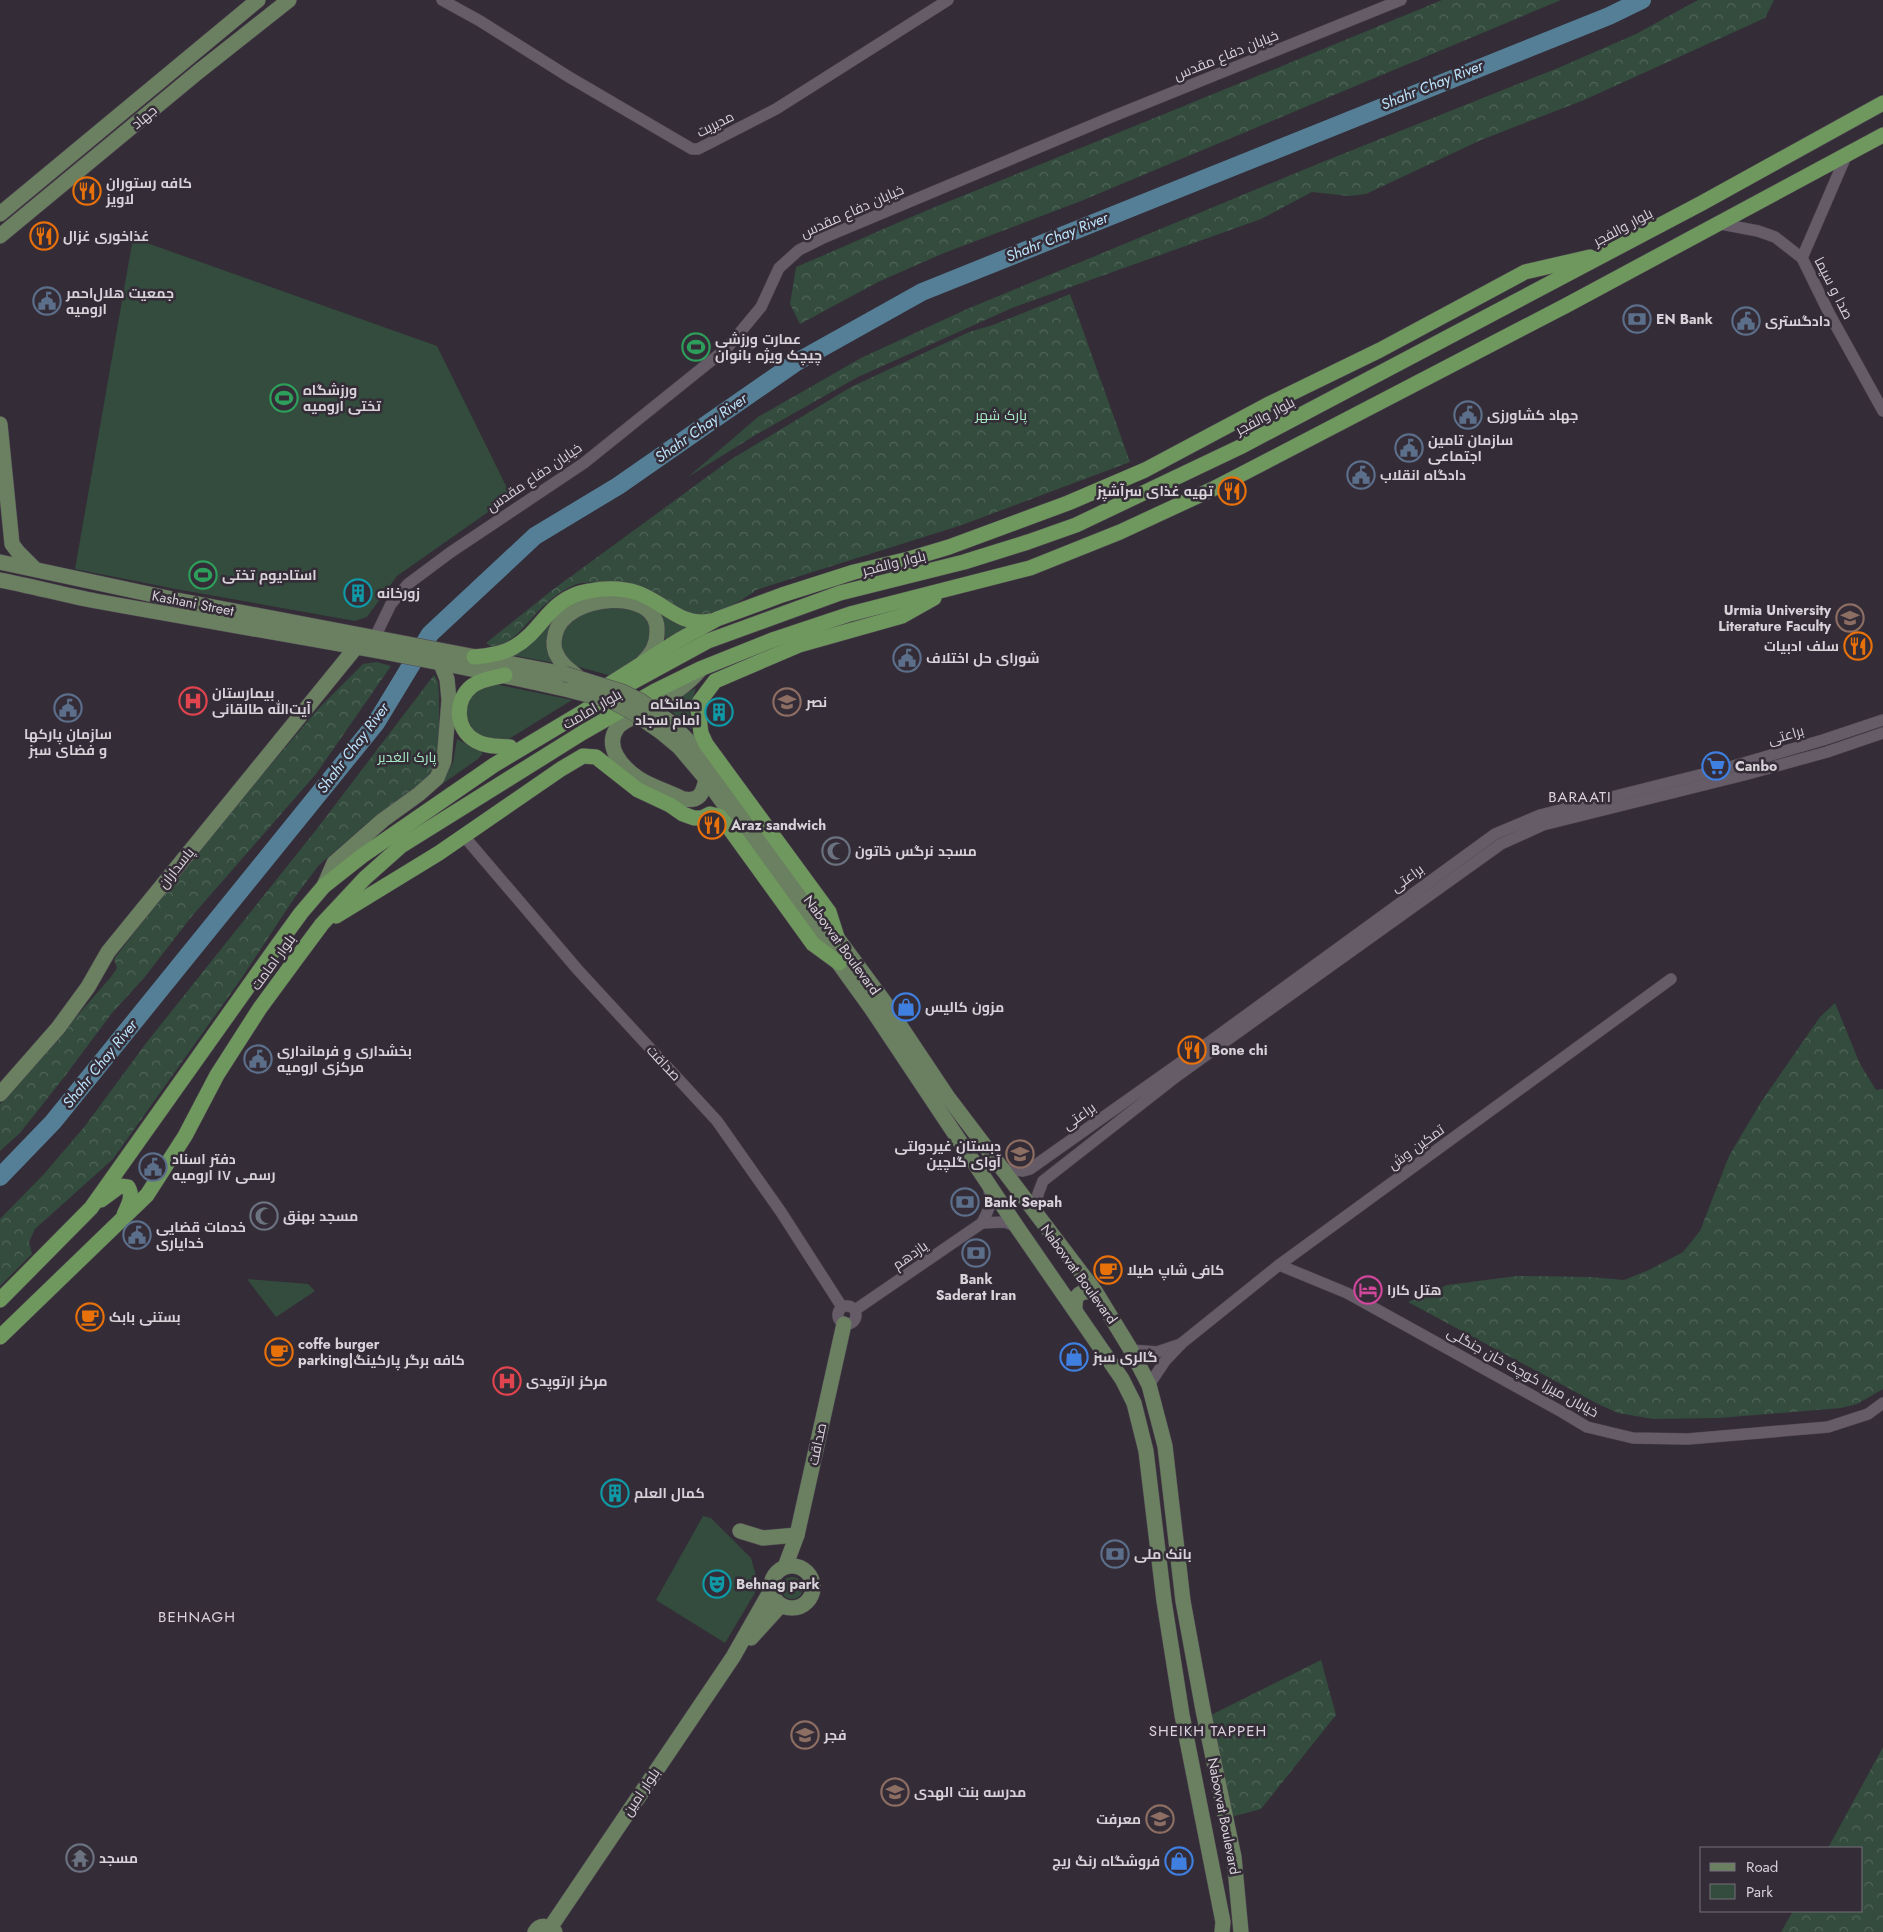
<svg xmlns="http://www.w3.org/2000/svg" width="1883" height="1932" font-family="Jost,Cairo,sans-serif">
  <style>
    .green { fill: #334c3d }
    .forest { fill: url(#forest-crowns) }
    .lines { fill: none; stroke-linecap: round; stroke-linejoin: round }
    .river { stroke: #557f97; stroke-width: 18 }
    .minor-casing { stroke: #514952; stroke-width: 12 }
    .major-casing { stroke: #514952; stroke-width: 16 }
    .highway-casing { stroke: #514952; stroke-width: 16 }
    .minor { stroke: #655c68; stroke-width: 11 }
    .major { stroke: #6a8061; stroke-width: 15 }
    .highway { stroke: #6e985d; stroke-width: 15 }
    .major-bridge-casing { stroke: #514952; stroke-width: 16; stroke-linecap: butt }
    .major-bridge { stroke: #6a8061; stroke-width: 15 }
    .labels { text-anchor: middle; dominant-baseline: central; stroke-width: 5; stroke-linejoin: round; paint-order: stroke }
    .street-label { font-size: 14px; fill: #d8d2d9; stroke: #342c37 }
    .poi-label { font-size: 14px; font-weight: bold; fill: #d8d2d9; stroke: #342c37; text-anchor: start }
    .park-label { font-size: 14px; fill: #a6ebc3; stroke: #342c37 }
    .water-label { font-size: 15px; font-style: italic; fill: #bde5fd; stroke: #342c37 }
    .neighbourhood-label { font-size: 15px; letter-spacing: 1px; fill: #dcd2e0; stroke: #342c37 }
  </style>
  <defs>
    <pattern id="forest-crowns" width="20" height="18" patternUnits="userSpaceOnUse" patternTransform="scale(1.25)"><rect width="20" height="18" fill="#334c3d"/><path d="M2 6a3 3 0 1 1 6 0M12 15a3 3 0 1 1 6 0" fill="none" stroke="#506558"/></pattern>
  </defs>
  <rect width="100%" height="100%" fill="#342c37"/>
  <g class="green">
    <polygon points="133,238 437,346 511,496 397,576 367,617 355,621 181,590 75,569"/>
    <polygon points="619,605 644,615 652,630 648,652 615,677 572,665 560,650 561,627 576,614"/>
    <polygon points="653,607 676,624 697,626 665,640 664,629"/>
    <path d="M553,615C547,637 542,642 554,663L507,654Z"/>
    <polygon points="490,683 572,700 507,740 479,738 464,717 469,694"/>
    <polygon points="696,688 689,710 691,730 665,705"/>
    <polygon points="457,739 483,753 478,759 435,789 453,763"/>
    <polygon points="247,1279 308,1284 315,1291 276,1317"/>
    <polygon points="703,1516 711,1518 751,1558 759,1586 725,1643 656,1600"/>
    <circle cx="792" cy="1588" r="11"/>
  </g>
  <g class="forest">
    <path d="M1442,0H1561L1081,201L944,253L878,282L800,324L790,304L796,267C842,248 888,226 935,207C1104,139 1273,70 1442,0Z"/>
    <polygon points="1698,0 1774,0 1765,18 1584,100 1481,140 1366,194 1349,196 1312,192 1261,219 1012,308 858,377 757,434 688,477 758,417 861,358 967,309 1320,163 1558,68 1636,34"/>
    <path d="M1070,294L1130,462L962,525L756,590C735,606 705,623 679,609C668,604 659,593 647,589C627,580 604,581 583,583C577,583 573,586 568,588C555,595 543,605 533,617C520,631 511,645 490,646L486,643L551,591L730,460L851,387L969,332L993,325Z"/>
    <polygon points="377,662 391,666 316,774 192,916 144,978 112,1013 65,1076 20,1133 0,1151 0,1104 111,977 117,968 114,959 191,858 319,708 363,664"/>
    <polygon points="434,675 438,682 439,694 439,738 436,766 427,780 377,815 319,865 295,897 241,979 113,1159 35,1229 29,1242 32,1254 0,1286 0,1219 44,1174 85,1126 147,1042 316,830"/>
    <polygon points="1835,1003 1860,1064 1876,1090 1883,1089 1883,1389 1857,1404 1841,1408 1719,1418 1653,1419 1618,1413 1596,1403 1408,1302 1447,1285 1517,1276 1590,1277 1624,1280 1649,1270 1683,1252 1700,1231 1729,1156 1761,1102 1820,1017"/>
    <polygon points="1321,1660 1336,1715 1261,1809 1227,1818 1207,1717"/>
    <polygon points="1883,1747 1883,1932 1781,1932 1793,1911 1862,1911 1862,1848 1828,1848"/>
  </g>
  <g class="lines">
    <polyline class="river" points="0,1177 53,1122 376,723 430,634 535,536 618,486 795,363 922,292 1609,16 1642,0"/>
    <g class="minor-casing">
      <g id="minor">
        <polyline points="442,0 480,21 569,77 692,149 698,149 776,109 948,0"/>
        <polyline points="1721,224 1758,231 1775,237 1802,258 1830,315 1883,411"/>
        <polyline points="1802,258 1846,156"/>
        <polyline points="375,637 391,604 408,584 451,552 584,463 727,348 761,307 779,268 799,250 823,238 1109,118 1401,0"/>
        <polyline points="463,835 578,970 717,1121 781,1212 842,1307"/>
        <polyline points="1004,1169 1023,1171 1030,1169 1201,1048 1495,834 1540,815 1723,769 1823,740 1883,720"/>
        <path d="M988,1186C993,1203 989,1209 982,1223L1005,1222L1017,1227"/>
        <polyline points="1036,1214 1038,1194 1043,1181 1177,1076 1501,844 1543,825 1744,775 1827,752 1883,733"/>
        <polyline points="1279,1265 1347,1293 1562,1412 1587,1427 1633,1438 1688,1439 1828,1427 1868,1414 1883,1403"/>
        <circle cx="847" cy="1315" r="9"/>
        <polyline points="855,1310 982,1223"/>
        <polyline points="1131,1350 1157,1352 1181,1344"/>
        <polyline points="1149,1385 1165,1361 1182,1343 1279,1265 1671,979"/>
      </g>
    </g>
    <g class="major-casing">
      <g id="major">
        <polyline points="0,214 258,0"/>
        <polyline points="0,236 198,72 289,0"/>
        <polyline points="0,424 12,544 18,552 35,569"/>
        <polyline points="0,562 177,600 565,674"/>
        <path d="M0,580C32,586 64,595 96,601C254,630 413,654 569,690"/>
        <path d="M700,670C684,689 663,700 641,713C634,717 623,721 618,727C603,746 622,767 638,778C652,787 669,792 683,799C700,802 703,793 706,779"/>
        <path d="M577,676C571,671 562,665 558,657C554,651 553,643 555,635C564,593 660,586 657,632C657,645 652,653 643,662"/>
        <polyline points="670,722 703,756 883,1000 947,1096 1095,1291 1131,1350 1149,1385 1165,1446 1183,1601 1203,1710 1234,1857 1241,1932"/>
        <polyline points="661,732 679,747 706,779 871,1008 1017,1227 1122,1379 1134,1403 1146,1451 1164,1601 1182,1715 1223,1922 1222,1932"/>
        <polyline points="324,886 334,863 383,820 419,794 437,778 444,761 449,700 447,679 441,664"/>
        <polyline points="0,1094 58,1028 88,987 108,952 357,646"/>
        <path d="M1075,1309C1075,1293 1079,1292 1095,1291"/>
        <polyline points="740,1531 763,1538 797,1535"/>
        <circle cx="792" cy="1587" r="21"/>
        <polyline points="785,1567 797,1535 844,1324"/>
        <polyline points="751,1638 781,1605"/>
        <polyline points="550,1928 733,1657 771,1590"/>
        <path d="M535,1932C540,1924 549,1925 555,1932"/>
      </g>
    </g>
    <g class="highway-casing">
      <g id="highway">
        <path d="M474,657C487,656 502,654 514,647C543,631 548,598 589,591C604,588 623,588 638,593C664,602 680,627 710,621"/>
        <path d="M505,675C494,678 481,679 472,686C454,700 455,730 476,741C486,747 499,746 510,747"/>
        <polyline points="597,692 679,640 717,619 782,595 854,572 909,559 949,547 1068,503 1145,470 1267,405 1380,350 1525,272 1590,257"/>
        <polyline points="336,916 439,853 561,769 583,756 596,757 638,790 670,805 683,814 694,818 702,818 710,814 719,816 727,825 813,944 839,963"/>
        <polyline points="837,937 829,912 706,744 701,733 698,710 700,701 715,681 799,645 902,616 934,598"/>
        <path d="M101,1200L120,1186L128,1187C134,1197 128,1205 124,1215"/>
        <polyline points="0,1300 91,1208 277,946 301,913 324,886 362,856 494,765 631,683 708,641 840,593 964,562 1028,542 1076,525 1240,447 1702,203 1883,103"/>
        <polyline points="0,1337 147,1195 185,1136 217,1075 260,1008 296,959 322,924 365,878 401,846 582,733 655,691 700,669 775,639 850,614 1030,568 1120,532 1215,488 1567,305 1883,135"/>
      </g>
    </g>
    <use href="#minor" class="minor"/>
    <use href="#major" class="major"/>
    <use href="#highway" class="highway"/>
    <g class="major-bridge-casing">
      <g id="major-bridge">
        <polyline points="565,674 623,692 641,701 670,722"/>
        <polyline points="569,690 611,701 632,712 661,732"/>
      </g>
    </g>
    <use href="#major-bridge" class="major-bridge"/>
  </g>
  <defs>
    <g id="restaurant-ring" transform="scale(1.4375)"><circle r="9.5" fill="#342c37" stroke="#e8710a" stroke-width="1.5"/><path d="M-5-6h1v4h1v-4h1v4h1v-4h1v5L-1.5 .5V6h-2V.5L-5-1ZM5-6V6H3V1.5H1.5Q1.5-4 5-6Z" fill="#e8710a"/></g>
    <g id="civic-ring" transform="scale(1.4375)"><circle r="9.5" fill="#342c37" stroke="#5c6f8a" stroke-width="1.5"/><path d="M-.6-6.5H3V-4.5H.6V-3L4-1V1h2V6H-6V1h2V-1L-.6-3ZM-1.2 2.5V6h2.4V2.5Z" fill="#5c6f8a"/></g>
    <g id="bank-ring" transform="scale(1.4375)"><circle r="9.5" fill="#342c37" stroke="#5c6f8a" stroke-width="1.5"/><path d="M-6-4H6V4H-6ZM0-2.3a2.3 2.3 0 1 0 0 4.6a2.3 2.3 0 1 0 0-4.6Z" fill="#5c6f8a"/></g>
    <g id="stadium-ring" transform="scale(1.4375)"><circle r="9.5" fill="#342c37" stroke="#2e9e5b" stroke-width="1.5"/><path d="M0-5a6.5 5 0 1 0 0 10a6.5 5 0 1 0 0-10ZM-3.5-1.8h7v3.6h-7Z" fill="#2e9e5b"/></g>
    <g id="building-ring" transform="scale(1.4375)"><circle r="9.5" fill="#342c37" stroke="#0f9aa8" stroke-width="1.5"/><path d="M-4-6H4V6H1V3H-1V6H-4ZM-2.5-4.3h1.7v1.8h-1.7ZM.8-4.3h1.7v1.8H.8ZM-2.5-1h1.7V.8h-1.7ZM.8-1h1.7V.8H.8Z" fill="#0f9aa8"/></g>
    <g id="university-ring" transform="scale(1.4375)"><circle r="9.5" fill="#342c37" stroke="#8d6e63" stroke-width="1.5"/><path d="M0-5L7-2L0 1L-7-2ZM-4 1L0 2.5L4 1V4Q0 6-4 4Z" fill="#8d6e63"/></g>
    <g id="hospital-ring" transform="scale(1.4375)"><circle r="9.5" fill="#342c37" stroke="#e0444e" stroke-width="1.5"/><path d="M-5-5h3v3.5h4V-5h3V5h-3V1.5h-4V5h-3Z" fill="#e0444e"/></g>
    <g id="school-ring" transform="scale(1.4375)"><circle r="9.5" fill="#342c37" stroke="#8d6e63" stroke-width="1.5"/><path d="M0-5L7-2L0 1L-7-2ZM-4 1L0 2.5L4 1V4Q0 6-4 4Z" fill="#8d6e63"/></g>
    <g id="supermarket-ring" transform="scale(1.4375)"><circle r="9.5" fill="#342c37" stroke="#3f7fe0" stroke-width="1.5"/><path d="M-6-5.5h2.5l.6 2H6L4.5 2H-2.5L-4.4-4H-6ZM-1.5 3.2a1.3 1.3 0 1 0 .1 0ZM3 3.2a1.3 1.3 0 1 0 .1 0Z" fill="#3f7fe0"/></g>
    <g id="mosque-ring" transform="scale(1.4375)"><circle r="9.5" fill="#342c37" stroke="#6b7280" stroke-width="1.5"/><path d="M3.5-4.9A6 6 0 1 0 3.5 4.9A5 5 0 1 1 3.5-4.9Z" fill="#6b7280"/></g>
    <g id="shop-ring" transform="scale(1.4375)"><circle r="9.5" fill="#342c37" stroke="#3f7fe0" stroke-width="1.5"/><path d="M-5-2.5h2.3a2.7 3.5 0 0 1 5.4 0H5L5.5 6h-11ZM-1.5-2.5h3a1.5 2.3 0 0 0-3 0Z" fill="#3f7fe0"/></g>
    <g id="cafe-ring" transform="scale(1.4375)"><circle r="9.5" fill="#342c37" stroke="#e8710a" stroke-width="1.5"/><path d="M-5.5-4.5H6V0H3Q3 3.5 0 3.5H-2.5Q-5.5 3.5-5.5 0ZM3-3.2v2h1.7v-2ZM-6 4.5H4V6H-6Z" fill="#e8710a"/></g>
    <g id="hotel-ring" transform="scale(1.4375)"><circle r="9.5" fill="#342c37" stroke="#d1479c" stroke-width="1.5"/><path d="M-6-4.5h1.5V1H6V5H4.5V3h-9V5H-6ZM-4 0a1.8 1.8 0 1 1 3.6 0ZM.5 0V-2.5h3Q6-2.5 6 0Z" fill="#d1479c"/></g>
    <g id="theatre-ring" transform="scale(1.4375)"><circle r="9.5" fill="#342c37" stroke="#0f9aa8" stroke-width="1.5"/><path d="M-5-5.5Q0-4 5-5.5V0Q5 5 0 6Q-5 5-5 0ZM-3.3-2.5H-1v1.5H-3.3ZM1-2.5H3.3v1.5H1ZM-2.8 1Q0 5.5 2.8 1Z" fill="#0f9aa8"/></g>
    <g id="temple-ring" transform="scale(1.4375)"><circle r="9.5" fill="#342c37" stroke="#6b7280" stroke-width="1.5"/><path d="M0-6L5-2H3V0L6.5 2.5H4V6H1.5V3h-3V6H-4V2.5H-6.5L-3 0V-2H-5Z" fill="#6b7280"/></g>
  </defs>
  <g fill-rule="evenodd">
    <use href="#restaurant-ring" x="87" y="191"/>
    <use href="#restaurant-ring" x="44" y="236"/>
    <use href="#civic-ring" x="47" y="301"/>
    <use href="#bank-ring" x="1637" y="319"/>
    <use href="#civic-ring" x="1746" y="321"/>
    <use href="#stadium-ring" x="696" y="347"/>
    <use href="#stadium-ring" x="284" y="398"/>
    <use href="#civic-ring" x="1468" y="415"/>
    <use href="#civic-ring" x="1409" y="448"/>
    <use href="#civic-ring" x="1361" y="475"/>
    <use href="#restaurant-ring" x="1232" y="491"/>
    <use href="#stadium-ring" x="203" y="575"/>
    <use href="#building-ring" x="358" y="593"/>
    <use href="#university-ring" x="1850" y="618"/>
    <use href="#restaurant-ring" x="1858" y="646"/>
    <use href="#civic-ring" x="907" y="658"/>
    <use href="#hospital-ring" x="193" y="701"/>
    <use href="#school-ring" x="787" y="702"/>
    <use href="#civic-ring" x="68" y="708"/>
    <use href="#building-ring" x="719" y="712"/>
    <use href="#supermarket-ring" x="1716" y="766"/>
    <use href="#restaurant-ring" x="712" y="825"/>
    <use href="#mosque-ring" x="836" y="851"/>
    <use href="#shop-ring" x="906" y="1007"/>
    <use href="#restaurant-ring" x="1192" y="1050"/>
    <use href="#civic-ring" x="258" y="1059"/>
    <use href="#school-ring" x="1020" y="1154"/>
    <use href="#civic-ring" x="153" y="1167"/>
    <use href="#bank-ring" x="965" y="1202"/>
    <use href="#mosque-ring" x="264" y="1216"/>
    <use href="#civic-ring" x="137" y="1235"/>
    <use href="#bank-ring" x="976" y="1253"/>
    <use href="#cafe-ring" x="1108" y="1270"/>
    <use href="#hotel-ring" x="1368" y="1290"/>
    <use href="#cafe-ring" x="90" y="1317"/>
    <use href="#cafe-ring" x="279" y="1352"/>
    <use href="#shop-ring" x="1074" y="1357"/>
    <use href="#hospital-ring" x="507" y="1381"/>
    <use href="#building-ring" x="615" y="1493"/>
    <use href="#bank-ring" x="1115" y="1554"/>
    <use href="#theatre-ring" x="717" y="1584"/>
    <use href="#school-ring" x="805" y="1735"/>
    <use href="#school-ring" x="895" y="1792"/>
    <use href="#school-ring" x="1160" y="1819"/>
    <use href="#temple-ring" x="80" y="1858"/>
    <use href="#shop-ring" x="1179" y="1861"/>
  </g>
  <g class="labels">
    <g class="street-label">
      <text transform="translate(1226 55) rotate(-22)">خیابان دفاع مقدس</text>
      <text transform="translate(144 117) rotate(-40)">جهاد</text>
      <text transform="translate(715 124) rotate(-27)">مدیریت</text>
      <text transform="translate(852 211) rotate(-24)">خیابان دفاع مقدس</text>
      <text transform="translate(1623 227) rotate(-28)">بلوار والفجر</text>
      <text transform="translate(1834 288) rotate(63)">صدا و سیما</text>
      <text transform="translate(1265 416) rotate(-28)">بلوار والفجر</text>
      <text transform="translate(534 477) rotate(-34)">خیابان دفاع مقدس</text>
      <text transform="translate(894 563) rotate(-14)">بلوار والفجر</text>
      <text transform="translate(193 603) rotate(11)">Kashani Street</text>
      <text transform="translate(592 709) rotate(-30)">بلوار امامت</text>
      <text transform="translate(1786 735) rotate(-16)">براعتی</text>
      <text transform="translate(176 868) rotate(-51)">پاسداران</text>
      <text transform="translate(1407 878) rotate(-36)">براعتی</text>
      <text transform="translate(842 945) rotate(54)">Nabovvat Boulevard</text>
      <text transform="translate(273 962) rotate(-54)">بلوار امامت</text>
      <text transform="translate(664 1063) rotate(47)">صداقت</text>
      <text transform="translate(1079 1116) rotate(-35)">براعتی</text>
      <text transform="translate(1416 1147) rotate(-36)">تمکین وش</text>
      <text transform="translate(910 1255) rotate(-35)">یازدهم</text>
      <text transform="translate(1079 1274) rotate(54)">Nabovvat Boulevard</text>
      <text transform="translate(1523 1372) rotate(29)">خیابان میرزا کوچک خان جنگلی</text>
      <text transform="translate(817 1444) rotate(-78)">صداقت</text>
      <text transform="translate(641 1792) rotate(-56)">بلوار امین</text>
      <text transform="translate(1224 1816) rotate(79)">Nabovvat Boulevard</text>
    </g>
    <g class="poi-label">
      <text x="106" y="183">کافه رستوران<tspan x="106" dy="16">لاویز</tspan></text>
      <text x="63" y="236">غذاخوری غزال</text>
      <text x="66" y="293">جمعیت هلال‌احمر<tspan x="66" dy="16">ارومیه</tspan></text>
      <text x="1656" y="319">EN Bank</text>
      <text x="1765" y="321">دادگستری</text>
      <text x="715" y="339">عمارت ورزشی<tspan x="715" dy="16">چیچک ویژه بانوان</tspan></text>
      <text x="303" y="390">ورزشگاه<tspan x="303" dy="16">تختی ارومیه</tspan></text>
      <text x="1487" y="415">جهاد کشاورزی</text>
      <text x="1428" y="440">سازمان تامین<tspan x="1428" dy="16">اجتماعی</tspan></text>
      <text x="1380" y="475">دادگاه انقلاب</text>
      <text x="1213" y="491" text-anchor="end">تهیه غذای سرآشپز</text>
      <text x="222" y="575">استادیوم تختی</text>
      <text x="377" y="593">زورخانه</text>
      <text x="1831" y="610" text-anchor="end">Urmia University<tspan x="1831" dy="16">Literature Faculty</tspan></text>
      <text x="1839" y="646" text-anchor="end">سلف ادبیات</text>
      <text x="926" y="658">شورای حل اختلاف</text>
      <text x="212" y="693">بیمارستان<tspan x="212" dy="16">آیت‌الله طالقانی</tspan></text>
      <text x="806" y="702">نصر</text>
      <text x="700" y="704" text-anchor="end">دمانگاه<tspan x="700" dy="16">امام سجاد</tspan></text>
      <text x="68" y="734" text-anchor="middle">سازمان پارکها<tspan x="68" dy="16">و فضای سبز</tspan></text>
      <text x="1735" y="766">Canbo</text>
      <text x="731" y="825">Araz sandwich</text>
      <text x="855" y="851">مسجد نرگس خاتون</text>
      <text x="925" y="1007">مزون کالیس</text>
      <text x="1211" y="1050">Bone chi</text>
      <text x="277" y="1051">بخشداری و فرمانداری<tspan x="277" dy="16">مرکزی ارومیه</tspan></text>
      <text x="1001" y="1146" text-anchor="end">دبستان غیردولتی<tspan x="1001" dy="16">آوای گلچین</tspan></text>
      <text x="172" y="1159">دفتر اسناد<tspan x="172" dy="16">رسمی ۱۷ ارومیه</tspan></text>
      <text x="984" y="1202">Bank Sepah</text>
      <text x="283" y="1216">مسجد بهنق</text>
      <text x="156" y="1227">خدمات قضایی<tspan x="156" dy="16">خدایاری</tspan></text>
      <text x="1127" y="1270">کافی شاپ طیلا</text>
      <text x="976" y="1279" text-anchor="middle">Bank<tspan x="976" dy="16">Saderat Iran</tspan></text>
      <text x="1387" y="1290">هتل کارا</text>
      <text x="109" y="1317">بستنی بابک</text>
      <text x="298" y="1344">coffe burger<tspan x="298" dy="16">parking|کافه برگر پارکینگ</tspan></text>
      <text x="1093" y="1357">گالری سبز</text>
      <text x="526" y="1381">مرکز ارتوپدی</text>
      <text x="634" y="1493">کمال العلم</text>
      <text x="1134" y="1554">بانک ملی</text>
      <text x="736" y="1584">Behnag park</text>
      <text x="824" y="1735">فجر</text>
      <text x="914" y="1792">مدرسه بنت الهدی</text>
      <text x="1141" y="1819" text-anchor="end">معرفت</text>
      <text x="99" y="1858">مسجد</text>
      <text x="1160" y="1861" text-anchor="end">فروشگاه رنگ ریچ</text>
    </g>
    <g class="park-label">
      <text x="1001" y="415">پارک شهر</text>
      <text x="407" y="757">پارک الغدیر</text>
    </g>
    <g class="water-label">
      <text transform="translate(1432 85) rotate(-22)">Shahr Chay River</text>
      <text transform="translate(1057 237) rotate(-22)">Shahr Chay River</text>
      <text transform="translate(701 428) rotate(-35)">Shahr Chay River</text>
      <text transform="translate(353 748) rotate(-53)">Shahr Chay River</text>
      <text transform="translate(100 1064) rotate(-51)">Shahr Chay River</text>
    </g>
    <g class="neighbourhood-label">
      <text x="1580" y="797">BARAATI</text>
      <text x="197" y="1617">BEHNAGH</text>
      <text x="1208" y="1731">SHEIKH TAPPEH</text>
    </g>
  </g>
  <rect x="1700" y="1847" width="162" height="65" fill="#342c37" stroke="#766e78"/>
  <rect x="1710" y="1863" width="25" height="8" fill="#6a8061" stroke="#766e78"/>
  <text x="1746" y="1872" font-size="15" fill="#d8d2d9">Road</text>
  <rect x="1710" y="1884" width="25" height="15" fill="#334c3d" stroke="#766e78"/>
  <text x="1746" y="1897" font-size="15" fill="#d8d2d9">Park</text>
</svg>
